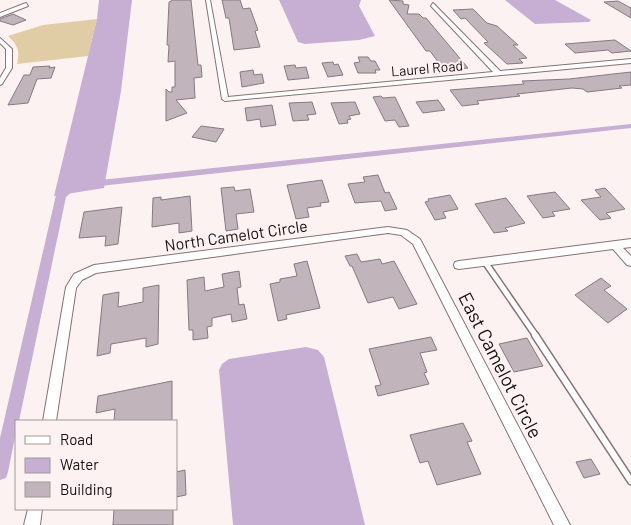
<svg xmlns="http://www.w3.org/2000/svg" width="631" height="525" font-family="Barlow,sans-serif">
  <style>
    .green { fill: #e0cda6 }
    .water { fill: #c6afd3 }
    .lines { fill: none; stroke-linecap: round; stroke-linejoin: round }
    .canal { fill: #c6afd3; fill-rule: evenodd }
    .building { fill: #c2b4bb; stroke: #877980 }
    .lane-far1-casing { stroke: #847474; stroke-width: 8 }
    .lane-casing { stroke: #847474; stroke-width: 9 }
    .street-casing { stroke: #847474; stroke-width: 2 }
    .lane-far1 { stroke: #fff; stroke-width: 5 }
    .lane { stroke: #fff; stroke-width: 6 }
    .street { fill: #fff; fill-rule: evenodd }
    .labels { text-anchor: middle; dominant-baseline: central; stroke-width: 4; stroke-linejoin: round; paint-order: stroke }
    .far-street-label { font-size: 14px; fill: #140e0e; stroke: #fdf2f2 }
    .street-label { font-size: 16px; fill: #140e0e; stroke: #fdf2f2 }
    .near-street-label { font-size: 19px; fill: #140e0e; stroke: #fdf2f2 }
  </style>
  <rect width="100%" height="100%" fill="#fdf2f2"/>
  <path class="green" d="M97,19L88,56L17,64C20,51 18,45 8,36L43,25Z"/>
  <g class="water">
    <polygon points="99,0 132,0 121,91 104,188 54,196 97,19"/>
    <polygon points="279,0 361,0 359,6 375,36 359,40 305,44 298,42"/>
    <polygon points="505,0 555,0 591,20 589,22 535,24"/>
    <polygon points="306,347 318,350 324,357 365,525 233,525 219,370 222,364 229,359"/>
  </g>
  <g class="lines">
    <g class="canal">
      <polygon points="631,124 631,128 91,187 86,184 91,181"/>
      <polygon points="72,184 77,187 66,197 19,421 16,421 16,432 8,472 6,478 0,480 0,438 56,195"/>
    </g>
  </g>
  <g class="building">
    <polygon points="173,0 191,0 198,65 201,65 202,77 194,78 195,98 176,100 187,113 166,121 166,89 169,92 172,92 172,87 175,87 175,61 168,62 169,45 167,45 169,2"/>
    <polygon points="222,0 240,0 243,9 250,8 258,30 255,31 260,47 234,50 229,18 226,18"/>
    <polygon points="389,0 403,1 403,4 409,5 407,14 419,14 423,18 426,18 468,68 444,70 430,51 426,51"/>
    <polygon points="618,1 631,8 631,18 604,2"/>
    <polygon points="473,9 487,23 497,26 518,45 513,45 527,58 519,59 523,63 507,64 484,43 488,42 465,18 461,19 453,10"/>
    <polygon points="13,14 26,20 13,25 0,21 0,19"/>
    <polygon points="615,40 631,51 612,53 608,50 575,53 565,44"/>
    <polygon points="358,57 368,57 371,61 375,61 380,70 375,70 376,73 358,73 354,63 360,62"/>
    <polygon points="333,62 334,65 338,64 343,75 328,77 322,63"/>
    <polygon points="295,65 296,68 306,67 309,78 288,80 284,66"/>
    <polygon points="50,66 49,68 55,67 51,78 37,79 28,103 8,105 24,75 30,75 33,67"/>
    <polygon points="253,70 254,75 262,74 264,83 242,87 240,72"/>
    <polygon points="631,72 631,85 619,86 622,88 587,92 583,89 572,88 517,94 520,96 477,101 479,104 462,106 450,90 524,84 522,81 569,79"/>
    <polygon points="381,96 383,98 395,97 409,126 399,127 395,120 385,121 373,97"/>
    <polygon points="438,100 445,110 423,113 416,102"/>
    <polygon points="312,102 316,114 307,115 309,120 293,121 289,103"/>
    <polygon points="355,102 360,114 349,116 351,119 347,120 348,123 339,124 331,103"/>
    <polygon points="272,105 276,125 261,127 260,119 247,121 245,108"/>
    <polygon points="201,126 224,129 216,142 192,137"/>
    <polygon points="378,175 385,193 389,192 397,209 385,211 381,201 355,203 348,184 365,182 363,177"/>
    <polygon points="322,180 329,202 320,203 321,206 307,208 309,217 296,219 287,185"/>
    <polygon points="234,187 235,191 250,189 254,212 236,214 238,229 226,231 221,188"/>
    <polygon points="605,188 625,209 606,213 611,218 600,220 581,200 601,197 595,190"/>
    <polygon points="555,192 570,209 552,212 555,216 543,218 527,196"/>
    <polygon points="450,195 458,209 443,212 446,218 435,220 425,202 429,201 428,199"/>
    <polygon points="190,196 192,231 179,233 179,223 152,227 153,198 161,197 161,200"/>
    <polygon points="506,198 525,223 505,228 508,231 494,233 475,204"/>
    <polygon points="122,207 118,244 105,246 106,236 79,238 84,212"/>
    <polygon points="357,254 361,262 380,259 382,264 394,261 417,304 399,309 393,297 368,303 352,266 350,266 345,256"/>
    <polygon points="307,261 320,308 286,315 287,319 278,321 270,284 280,282 280,279 297,276 294,264"/>
    <polygon points="239,271 241,287 237,288 239,305 244,304 247,319 232,322 231,314 212,318 212,326 207,327 208,338 193,340 193,330 189,330 187,280 204,277 205,291 224,287 222,274"/>
    <polygon points="601,278 611,286 604,290 627,309 608,323 575,295"/>
    <polygon points="159,285 158,344 146,347 146,338 111,344 110,353 97,356 103,295 119,292 118,307 143,302 143,288"/>
    <polygon points="431,337 437,350 420,353 427,372 424,373 429,384 378,396 375,386 381,385 369,349"/>
    <polygon points="527,338 543,366 514,372 499,344"/>
    <polygon points="172,381 172,421 114,421 115,409 96,413 98,396"/>
    <polygon points="463,423 472,441 467,442 481,474 437,485 428,461 420,463 410,435"/>
    <polygon points="591,459 600,474 584,478 576,462"/>
    <polygon points="185,470 186,495 176,497 176,472"/>
    <polygon points="114,509 173,509 173,525 113,525"/>
  </g>
  <g class="lines">
    <g class="lane-far1-casing">
      <polyline id="lane-far1" points="485,262 536,336"/>
    </g>
    <g class="lane-casing">
      <polyline id="lane" points="535,335 631,481"/>
    </g>
    <g class="street-casing">
      <g id="street">
        <polygon points="206,0 210,0 228,97 493,72 431,6 433,3 500,71 631,59 631,63 225,101 222,99"/>
        <polygon points="26,3 28,6 0,17 0,13"/>
        <polygon points="0,38 12,49 12,68 2,84 0,85 0,78 6,68 6,49 0,43"/>
        <polygon points="388,227 407,230 420,239 570,525 554,525 413,244 401,235 388,233 96,273 82,280 76,288 56,421 43,421 66,287 74,274 94,265"/>
        <polygon points="631,239 631,247 623,248 631,256 631,266 627,265 613,249 459,269 455,268 454,265 455,262 459,261"/>
        <polygon points="28,509 42,509 40,525 24,525"/>
      </g>
    </g>
    <use href="#lane-far1" class="lane-far1"/>
    <use href="#lane" class="lane"/>
    <use href="#street" class="street"/>
  </g>
  <g class="labels">
    <g class="far-street-label">
      <text transform="translate(427 68) rotate(-5)">Laurel Road</text>
    </g>
    <g class="street-label">
      <text transform="translate(236 235) rotate(-8)">North Camelot Circle</text>
    </g>
    <g class="near-street-label">
      <text transform="translate(501 365) rotate(63)">East Camelot Circle</text>
    </g>
  </g>
  <rect x="15" y="420" width="162" height="90" fill="#fdf2f2" stroke="#a09797"/>
  <rect x="25" y="436" width="25" height="8" fill="#ffffff" stroke="#a09797"/>
  <text x="60" y="445" font-size="15" fill="#140e0e">Road</text>
  <rect x="25" y="458" width="25" height="15" fill="#c6afd3" stroke="#a09797"/>
  <text x="60" y="470" font-size="15" fill="#140e0e">Water</text>
  <rect x="25" y="482" width="25" height="15" fill="#c2b4bb" stroke="#a09797"/>
  <text x="60" y="495" font-size="15" fill="#140e0e">Building</text>
</svg>
